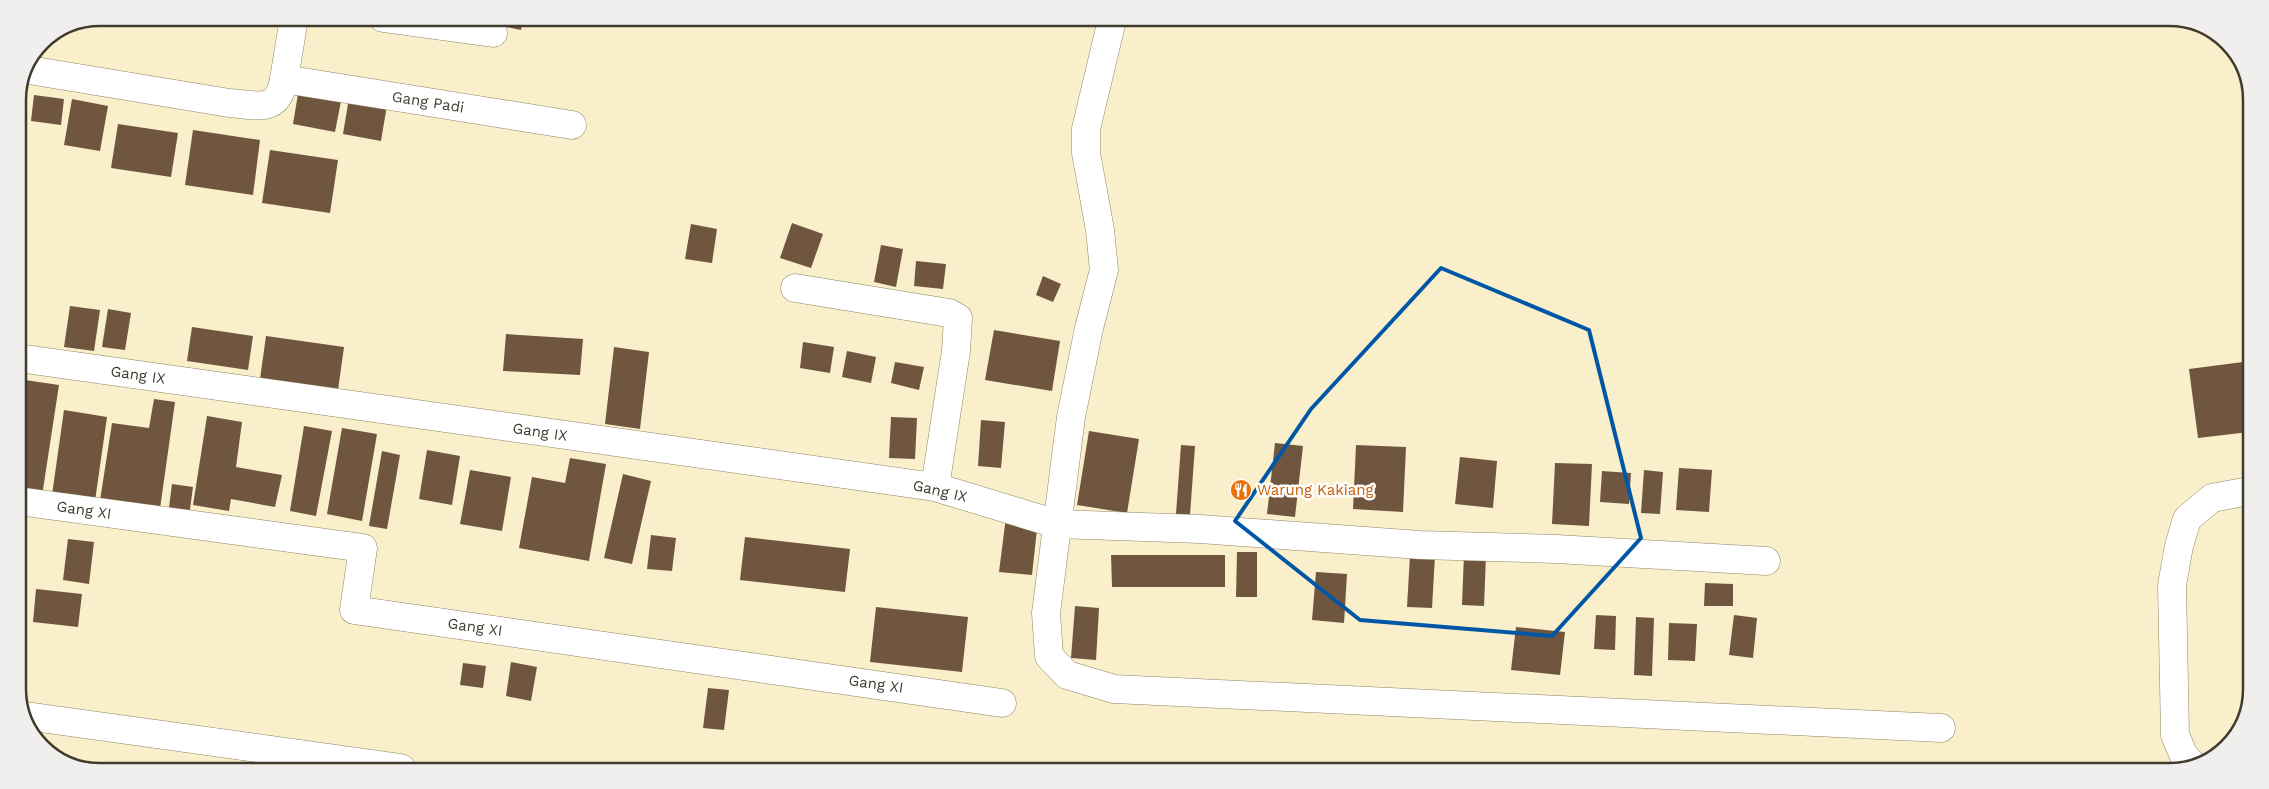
<svg xmlns="http://www.w3.org/2000/svg" width="2269" height="789" font-family="'Work Sans',sans-serif">
  <style>
    .building { fill: #70563f }
    .lines { fill: none; stroke-linecap: round; stroke-linejoin: round }
    .minor-casing { stroke: #908665; stroke-width: 29 }
    .minor { stroke: #fff; stroke-width: 28 }
    .marked { fill: none; stroke: #0157a5; stroke-width: 4; stroke-linejoin: round }
    .labels { text-anchor: middle; dominant-baseline: central; stroke-width: 5; stroke-linejoin: round; paint-order: stroke }
    .street-label { font-size: 15px; fill: #3f3b2d; stroke: #fff }
    .food-label { font-size: 15px; fill: #c56008; stroke: #fff; text-anchor: start }
    .rim { fill: none; stroke: #3f3b2d; stroke-width: 2.5 }
  </style>
  <rect width="100%" height="100%" fill="#f9efca"/>
  <g class="building">
    <polygon points="478,18 523,18 521,30 478,21"/>
    <polygon points="299,88 342,96 335,132 293,124"/>
    <polygon points="350,92 388,99 381,141 343,134"/>
    <polygon points="34,95 64,99 61,125 31,121"/>
    <polygon points="72,99 108,106 100,151 64,145"/>
    <polygon points="118,124 178,133 171,177 111,168"/>
    <polygon points="193,130 260,140 253,195 185,185"/>
    <polygon points="270,150 338,160 330,213 262,203"/>
    <polygon points="792,223 823,234 811,268 780,258"/>
    <polygon points="691,224 717,229 712,263 685,259"/>
    <polygon points="881,245 903,249 896,287 874,282"/>
    <polygon points="916,261 946,264 943,289 914,286"/>
    <polygon points="1043,276 1061,284 1053,302 1036,295"/>
    <polygon points="70,306 100,310 94,351 64,347"/>
    <polygon points="108,309 131,313 125,350 102,347"/>
    <polygon points="192,327 253,336 248,370 187,361"/>
    <polygon points="994,330 1060,341 1052,391 985,380"/>
    <polygon points="506,334 583,339 580,375 503,371"/>
    <polygon points="266,336 344,347 338,390 260,379"/>
    <polygon points="803,342 834,347 830,373 800,368"/>
    <polygon points="614,347 649,352 640,429 605,424"/>
    <polygon points="847,351 876,357 871,383 842,377"/>
    <polygon points="895,362 924,367 919,390 891,383"/>
    <polygon points="2243,362 2249,414 2249,432 2198,438 2189,369"/>
    <polygon points="18,379 59,385 42,496 18,493"/>
    <polygon points="154,399 175,402 159,516 99,507 112,423 149,428"/>
    <polygon points="64,410 107,417 95,501 52,495"/>
    <polygon points="207,416 242,422 236,467 282,475 275,507 231,499 229,511 193,505"/>
    <polygon points="891,417 917,418 915,459 889,458"/>
    <polygon points="981,420 1005,422 1001,468 978,466"/>
    <polygon points="304,426 332,431 316,516 290,511"/>
    <polygon points="342,428 377,434 362,521 327,514"/>
    <polygon points="1089,431 1139,439 1127,513 1077,505"/>
    <polygon points="1275,443 1303,446 1295,517 1267,514"/>
    <polygon points="1181,445 1195,446 1190,515 1176,514"/>
    <polygon points="1356,445 1406,447 1403,512 1353,509"/>
    <polygon points="427,450 460,456 452,505 419,499"/>
    <polygon points="382,451 400,455 387,529 369,526"/>
    <polygon points="1460,457 1497,461 1493,508 1455,504"/>
    <polygon points="570,458 606,464 589,561 519,548 532,477 565,483"/>
    <polygon points="1555,463 1592,464 1589,526 1552,524"/>
    <polygon points="1679,468 1712,470 1709,512 1676,510"/>
    <polygon points="470,470 511,477 502,531 460,524"/>
    <polygon points="1644,470 1663,472 1660,514 1641,513"/>
    <polygon points="1602,471 1631,473 1629,504 1600,502"/>
    <polygon points="623,474 651,481 632,564 604,558"/>
    <polygon points="172,484 193,487 189,517 168,515"/>
    <polygon points="1006,517 1038,520 1032,575 999,572"/>
    <polygon points="651,535 676,538 672,571 647,569"/>
    <polygon points="745,537 850,549 845,592 740,580"/>
    <polygon points="68,539 94,542 89,584 63,580"/>
    <polygon points="1237,552 1257,552 1257,597 1236,597"/>
    <polygon points="1464,554 1486,555 1484,606 1462,605"/>
    <polygon points="1111,555 1225,555 1225,587 1112,587"/>
    <polygon points="1410,555 1435,556 1432,608 1407,607"/>
    <polygon points="1316,572 1347,574 1344,623 1312,620"/>
    <polygon points="1705,583 1733,584 1733,606 1704,606"/>
    <polygon points="36,589 82,594 78,627 33,622"/>
    <polygon points="1075,606 1099,608 1096,660 1071,658"/>
    <polygon points="876,607 968,617 962,672 870,662"/>
    <polygon points="1596,615 1616,616 1615,650 1594,649"/>
    <polygon points="1734,615 1757,618 1753,658 1729,655"/>
    <polygon points="1636,617 1654,618 1652,676 1634,675"/>
    <polygon points="1669,623 1697,624 1695,661 1668,660"/>
    <polygon points="1516,627 1565,632 1560,675 1511,670"/>
    <polygon points="511,662 537,667 531,701 506,696"/>
    <polygon points="463,663 486,666 483,688 460,685"/>
    <polygon points="708,688 729,690 724,730 703,728"/>
  </g>
  <g class="lines">
    <g class="minor-casing">
      <g id="minor">
        <polyline points="383,18 493,33"/>
        <polyline points="1112,20 1086,129 1086,153 1100,230 1104,270 1089,328 1071,417 1046,613 1049,656 1067,675 1114,689 1941,728"/>
        <path d="M29,70L229,103C258,105 278,114 284,79L572,125"/>
        <polyline points="284,79 294,18"/>
        <polyline points="795,288 949,313 958,318 956,351 935,487"/>
        <polyline points="18,358 935,487 1057,524 1200,529 1420,545 1556,549 1766,561"/>
        <polyline points="18,501 363,548 354,610 1002,703"/>
        <polyline points="26,716 401,768"/>
        <polyline points="2192,764 2184,756 2175,735 2172,585 2179,546 2187,519 2212,498 2249,491"/>
      </g>
    </g>
    <use href="#minor" class="minor"/>
  </g>
  <path class="marked" d="M1441,268L1589,330L1641,538L1552,636L1360,620L1235,521L1311,409Z"/>
  <defs>
    <g id="restaurant-disc" transform="scale(1.125)"><circle r="9.5" fill="#e8710a" stroke="#fff"/><path d="M-5-6h1v4h1v-4h1v4h1v-4h1v5L-1.5 .5V6h-2V.5L-5-1ZM5-6V6H3V1.5H1.5Q1.5-4 5-6Z" fill="#fff"/></g>
  </defs>
  <g fill-rule="evenodd">
    <use href="#restaurant-disc" x="1241" y="490"/>
  </g>
  <g class="labels">
    <g class="street-label">
      <text transform="translate(428 102) rotate(9)">Gang Padi</text>
      <text transform="translate(138 375) rotate(8)">Gang IX</text>
      <text transform="translate(540 432) rotate(8)">Gang IX</text>
      <text transform="translate(940 491) rotate(13)">Gang IX</text>
      <text transform="translate(84 510) rotate(8)">Gang XI</text>
      <text transform="translate(475 627) rotate(8)">Gang XI</text>
      <text transform="translate(876 684) rotate(8)">Gang XI</text>
    </g>
    <g class="food-label">
      <text x="1257" y="490">Warung Kakiang</text>
    </g>
  </g>
  <path d="M0 0H2269V789H0ZM100 26H2169A74 74 0 0 1 2243 100V689A74 74 0 0 1 2169 763H100A74 74 0 0 1 26 689V100A74 74 0 0 1 100 26Z" fill="#f0efee" fill-rule="evenodd"/>
  <path class="rim" d="M100 26H2169A74 74 0 0 1 2243 100V689A74 74 0 0 1 2169 763H100A74 74 0 0 1 26 689V100A74 74 0 0 1 100 26Z"/>
</svg>
